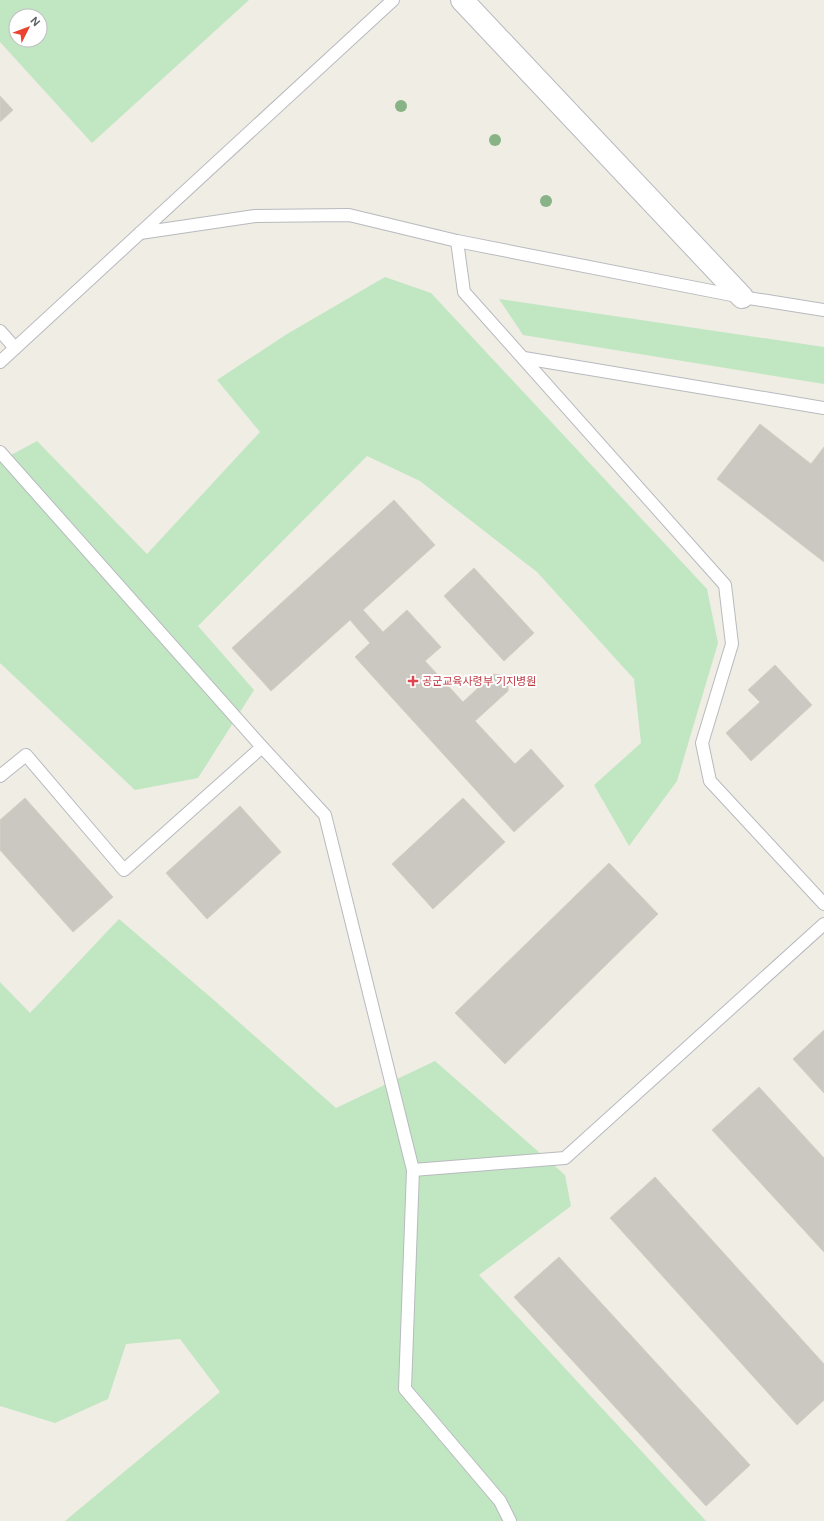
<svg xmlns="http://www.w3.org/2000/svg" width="824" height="1521" font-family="'DM Sans','Noto Sans KR',sans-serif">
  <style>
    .green { fill: #c1e7c2; fill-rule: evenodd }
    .building { fill: #cac8c1; stroke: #d4cfc3 }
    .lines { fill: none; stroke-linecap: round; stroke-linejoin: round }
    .service-casing { stroke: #b7babe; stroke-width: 14 }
    .minor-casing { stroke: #b7babe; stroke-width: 24 }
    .service { stroke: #fff; stroke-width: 12 }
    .minor { stroke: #fff; stroke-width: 22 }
    .tree { fill: #88b386 }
    .health-dot { fill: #e0444e; stroke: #fff; stroke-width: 1.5 }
    .labels { text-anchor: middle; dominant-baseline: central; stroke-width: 4; stroke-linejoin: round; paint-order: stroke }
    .health-label { font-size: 11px; fill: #be3a42; stroke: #fff; text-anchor: start }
  </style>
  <rect width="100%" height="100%" fill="#efede4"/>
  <g class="green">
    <path d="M0,0H249L92,143L0,42ZM16,16H40V40H16Z"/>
    <polygon points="385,277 431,293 707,589 718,643 677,781 629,846 594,785 641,743 634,679 537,572 420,481 367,456 198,626 254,690 198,778 135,790 0,663 0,461 37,441 147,554 260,432 217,380 287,334"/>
    <polygon points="499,299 824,347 824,384 523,335"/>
    <polygon points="119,919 215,1001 336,1108 435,1061 565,1175 571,1206 479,1275 706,1521 65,1521 220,1392 180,1339 126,1344 108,1399 55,1423 0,1406 0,982 30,1013"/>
  </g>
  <g class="building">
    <polygon points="0,96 13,110 0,122"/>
    <polygon points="760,424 811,464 824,447 824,562 717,479"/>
    <polygon points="394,500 435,545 363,610 383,632 407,610 441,647 425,661 463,702 493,674 500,675 508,682 508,691 475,721 515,764 531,749 564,786 514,832 355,657 370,643 350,620 271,691 232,648"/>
    <polygon points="474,568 534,633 504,661 444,596"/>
    <polygon points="775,665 812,705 751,761 726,733 760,702 748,690"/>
    <polygon points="25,798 113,897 73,932 0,850 0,820"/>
    <polygon points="463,798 505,842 433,909 392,864"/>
    <polygon points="240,806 281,852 207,919 166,873"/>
    <polygon points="609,863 658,914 505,1064 455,1013"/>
    <polygon points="824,1030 824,1093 793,1059"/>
    <polygon points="759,1087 824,1158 824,1252 712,1130"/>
    <polygon points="655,1177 824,1364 824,1400 797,1425 610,1218"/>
    <polygon points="559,1257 750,1465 706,1506 514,1297"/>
  </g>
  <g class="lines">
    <g class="service-casing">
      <g id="service">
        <polyline points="140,233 255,216 349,215 457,241 742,297 824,310"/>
        <polyline points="457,241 464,292 725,585 732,644 702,743 710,781 824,904"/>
        <polyline points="0,331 15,348"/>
        <polyline points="524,358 824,408"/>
        <polyline points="0,362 393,0"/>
        <polyline points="0,452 262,747 325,815 413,1170 405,1389 500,1501 510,1521"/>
        <polyline points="0,776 26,755 124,870 262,747"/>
        <polyline points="413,1170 565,1158 824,924"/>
      </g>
    </g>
    <g class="minor-casing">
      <polyline id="minor" points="462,0 742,297"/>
    </g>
    <use href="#service" class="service"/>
    <use href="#minor" class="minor"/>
  </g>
  <g class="tree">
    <circle cx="401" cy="106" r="6"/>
    <circle cx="495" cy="140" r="6"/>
    <circle cx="546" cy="201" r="6"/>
  </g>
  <path class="health-dot" d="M411 675h4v4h4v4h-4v4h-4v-4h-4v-4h4z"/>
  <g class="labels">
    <g class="health-label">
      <text x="422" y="681">공군교육사령부 기지병원</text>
    </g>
  </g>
  <g transform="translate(28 28) rotate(48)"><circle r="19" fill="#ffffff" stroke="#bebfc1"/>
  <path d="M0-3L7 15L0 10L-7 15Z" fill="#eb432f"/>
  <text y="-6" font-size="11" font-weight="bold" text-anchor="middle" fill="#5c6065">N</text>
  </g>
</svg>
